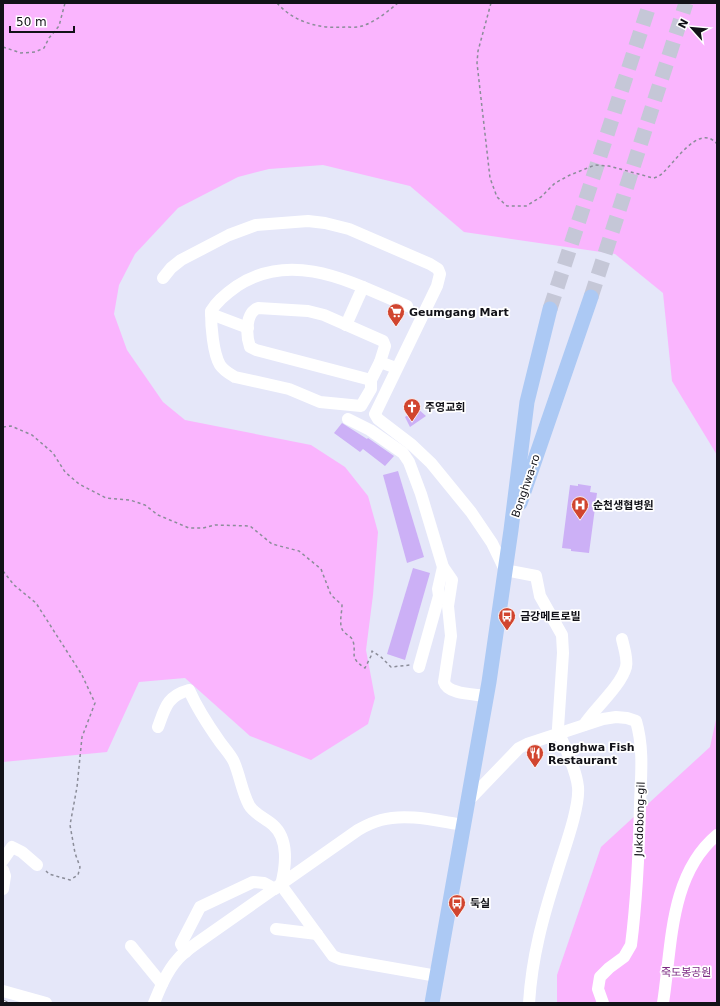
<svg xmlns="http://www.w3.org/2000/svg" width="720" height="1006" font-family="'DejaVu Sans','Noto Sans KR',sans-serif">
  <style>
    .green { fill: #fab5fe }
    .building { fill: #ccb0f6 }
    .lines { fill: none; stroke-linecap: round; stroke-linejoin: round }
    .major-tunnel { stroke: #c5c7d7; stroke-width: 15; stroke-dasharray: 15 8; stroke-linecap: butt }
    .path { stroke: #8b8d99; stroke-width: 1.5; stroke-dasharray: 3 3; stroke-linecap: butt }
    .minor { stroke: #fff; stroke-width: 12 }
    .major { stroke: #acc9f4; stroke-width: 15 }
    .rail-casing { stroke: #71727d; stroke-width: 4 }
    .rail { stroke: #fff; stroke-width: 2.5; stroke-dasharray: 8; stroke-linecap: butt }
    .labels { text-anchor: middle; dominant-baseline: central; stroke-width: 3.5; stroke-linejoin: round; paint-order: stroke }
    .poi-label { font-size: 11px; font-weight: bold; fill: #121218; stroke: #fff; text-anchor: start }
    .street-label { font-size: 11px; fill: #121218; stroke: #fff }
    .park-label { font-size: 11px; fill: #7b2a82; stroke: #fff }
  </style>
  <rect width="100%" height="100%" fill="#e5e7f9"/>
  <g class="green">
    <polygon points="3,3 717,3 717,455 672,381 663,293 615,254 464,232 410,186 323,165 269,169 238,177 178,208 135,254 119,285 114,314 127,350 163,402 185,420 311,445 345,467 368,496 378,532 373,595 366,650 375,698 368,724 311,760 250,736 185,678 139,682 107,752 3,762"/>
    <polygon points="717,715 717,1003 557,1003 557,975 601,847 710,747"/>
  </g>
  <g class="building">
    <polygon points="417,408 426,416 410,427 405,417"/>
    <polygon points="342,423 367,439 368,438 394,456 385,466 363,449 360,452 334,433"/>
    <polygon points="398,471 424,557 407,563 383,475"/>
    <polygon points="578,484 591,486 590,492 597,493 589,553 571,551 571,549 562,548 570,485 578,486"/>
    <polygon points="413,568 430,573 405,660 387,654"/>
  </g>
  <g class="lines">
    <g class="major-tunnel">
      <polyline points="591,297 686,3"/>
      <polyline points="550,309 650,3"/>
    </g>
    <g class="path">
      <path d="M277,3C295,23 320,29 346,27C351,27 357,28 362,26C375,22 387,12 398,3"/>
      <path d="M491,3L478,51L477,63L490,178L497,197L507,206H526L541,197L555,183L570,175L595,165L609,166L653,178C655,178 657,177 659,176C672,168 698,121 717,144"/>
      <polyline points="3,47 21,53 35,52 44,48 49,38 59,26 65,3"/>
      <path d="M3,427L11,426L32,435L53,453L65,472L79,484L106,498L130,500L145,505L158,515L189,528H203L215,525L250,526L272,544L299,551L321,569L331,595L342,605C342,613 338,626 344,632C347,635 352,637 353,641C357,654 348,657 365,668L371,656L372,651L381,657L391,667L410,665"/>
      <polyline points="3,571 14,585 36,603 82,675 95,703 82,737 77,787 70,825 75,853 80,867 78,875 70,880 49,874 46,871"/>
    </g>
    <g class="minor">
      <path d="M163,278L171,268L181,260L229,235L256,225L308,221L325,223L349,229L430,264L438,269L440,274L437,286L375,414L378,419L412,445L431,463L471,512L492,543L505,570L536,576L540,596L562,635L563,653L558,728L559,733C566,750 576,769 578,787C580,808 563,852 557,873C543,917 532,956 529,1003"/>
      <polyline points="211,314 248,328"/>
      <polyline points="346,325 363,287"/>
      <path d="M396,368L380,362L371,380V389L361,406L320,402L289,389L235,377C230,374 224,371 220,365C213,353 211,326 211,311C217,301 227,293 237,286C293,249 353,283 407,306"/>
      <path d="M371,380L256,350L250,347C246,336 245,313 258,308L308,311L324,315L383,341L385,346L380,362"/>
      <path d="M348,419L370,430L403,453L409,462L421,494L443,567L452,580L448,606L451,636L444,682C448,695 475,694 486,696"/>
      <polyline points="419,667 439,596 438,589 443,567"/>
      <path d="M584,725C594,709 621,686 626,667C628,659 624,648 622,639"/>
      <path d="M158,727C165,708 167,696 189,690C197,708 208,725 220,742C225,749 231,755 234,762C240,776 242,792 249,805C254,814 265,818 273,825C289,839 286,866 281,885L333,956L340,959L437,976"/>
      <path d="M468,801L519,748L527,744L603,719L616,717L627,718L636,721C644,748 641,776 640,804C639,851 637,898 631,945L624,957L609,968L600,977L598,989L603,1003"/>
      <polyline points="3,860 12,847 22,852 37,865"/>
      <polyline points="3,870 5,876 3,889"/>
      <polyline points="276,929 317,934"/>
      <polyline points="131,946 162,984"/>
      <polyline points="186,952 181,944 183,940 200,907 253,882 264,883 275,889"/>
      <polyline points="3,991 46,1003"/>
      <path d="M154,1003C160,988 167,971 178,959C183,953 190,948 197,943L358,830C365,826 373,822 381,820C407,813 437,821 464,825"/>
      <path d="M663,1003C672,946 669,875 717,835"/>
    </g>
    <g class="major">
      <polyline points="520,503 591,297"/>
      <polyline points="432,1003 489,682 511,530 527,402 550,309"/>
    </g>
    <g class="rail-casing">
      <polyline id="rail" points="3,1002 6,1003"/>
    </g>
    <use href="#rail" class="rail"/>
  </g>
  <defs>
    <g id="supermarket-pin" transform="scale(0.9)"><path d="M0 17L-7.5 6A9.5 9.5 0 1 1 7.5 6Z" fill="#d1452f" stroke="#fff"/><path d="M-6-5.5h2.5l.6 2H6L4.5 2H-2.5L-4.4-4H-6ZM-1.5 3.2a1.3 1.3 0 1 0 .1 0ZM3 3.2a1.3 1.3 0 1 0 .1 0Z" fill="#fff"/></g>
    <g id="church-pin" transform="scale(0.9)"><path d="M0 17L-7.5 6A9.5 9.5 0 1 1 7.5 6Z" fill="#d1452f" stroke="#fff"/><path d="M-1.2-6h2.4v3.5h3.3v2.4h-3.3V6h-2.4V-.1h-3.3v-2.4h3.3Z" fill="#fff"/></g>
    <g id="hospital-pin" transform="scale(0.9)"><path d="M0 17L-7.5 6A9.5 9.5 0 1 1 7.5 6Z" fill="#d1452f" stroke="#fff"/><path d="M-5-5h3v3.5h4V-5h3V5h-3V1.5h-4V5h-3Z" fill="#fff"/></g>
    <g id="bus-pin" transform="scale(0.9)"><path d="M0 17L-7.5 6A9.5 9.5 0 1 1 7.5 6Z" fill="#d1452f" stroke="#fff"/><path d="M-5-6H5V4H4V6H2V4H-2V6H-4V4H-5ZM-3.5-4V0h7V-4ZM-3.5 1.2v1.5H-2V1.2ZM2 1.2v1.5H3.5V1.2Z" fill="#fff"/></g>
    <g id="restaurant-pin" transform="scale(0.9)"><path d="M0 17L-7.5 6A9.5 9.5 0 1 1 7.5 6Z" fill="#d1452f" stroke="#fff"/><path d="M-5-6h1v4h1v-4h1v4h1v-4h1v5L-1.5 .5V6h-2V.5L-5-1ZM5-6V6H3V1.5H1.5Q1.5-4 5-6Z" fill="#fff"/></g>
  </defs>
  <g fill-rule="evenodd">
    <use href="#supermarket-pin" x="396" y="312"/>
    <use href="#church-pin" x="412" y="407"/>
    <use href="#hospital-pin" x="580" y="505"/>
    <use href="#bus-pin" x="507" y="616"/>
    <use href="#restaurant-pin" x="535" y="753"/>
    <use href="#bus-pin" x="457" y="903"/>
  </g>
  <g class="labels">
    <g class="poi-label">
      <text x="409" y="312">Geumgang Mart</text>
      <text x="425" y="407">주영교회</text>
      <text x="593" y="505">순천생협병원</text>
      <text x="520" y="616">금강메트로빌</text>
      <text x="548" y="747">Bonghwa Fish<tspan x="548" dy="13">Restaurant</tspan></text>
      <text x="470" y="903">둑실</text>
    </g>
    <g class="street-label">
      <text transform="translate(526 486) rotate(-71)">Bonghwa-ro</text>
      <text transform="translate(640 819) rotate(-88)">Jukdobong-gil</text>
    </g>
    <g class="park-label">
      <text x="686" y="972">죽도봉공원</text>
    </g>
  </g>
  <rect width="720" height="1006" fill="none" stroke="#121218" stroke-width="8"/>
  <g transform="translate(692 28) rotate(297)" stroke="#ffffff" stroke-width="3" paint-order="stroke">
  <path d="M0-3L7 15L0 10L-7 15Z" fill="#121218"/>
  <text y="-6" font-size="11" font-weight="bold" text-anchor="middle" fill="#121218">N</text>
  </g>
  <path d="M10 26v6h64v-6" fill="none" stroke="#121218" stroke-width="2"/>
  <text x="16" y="26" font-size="12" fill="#121218" stroke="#ffffff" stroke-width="3" paint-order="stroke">50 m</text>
</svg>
